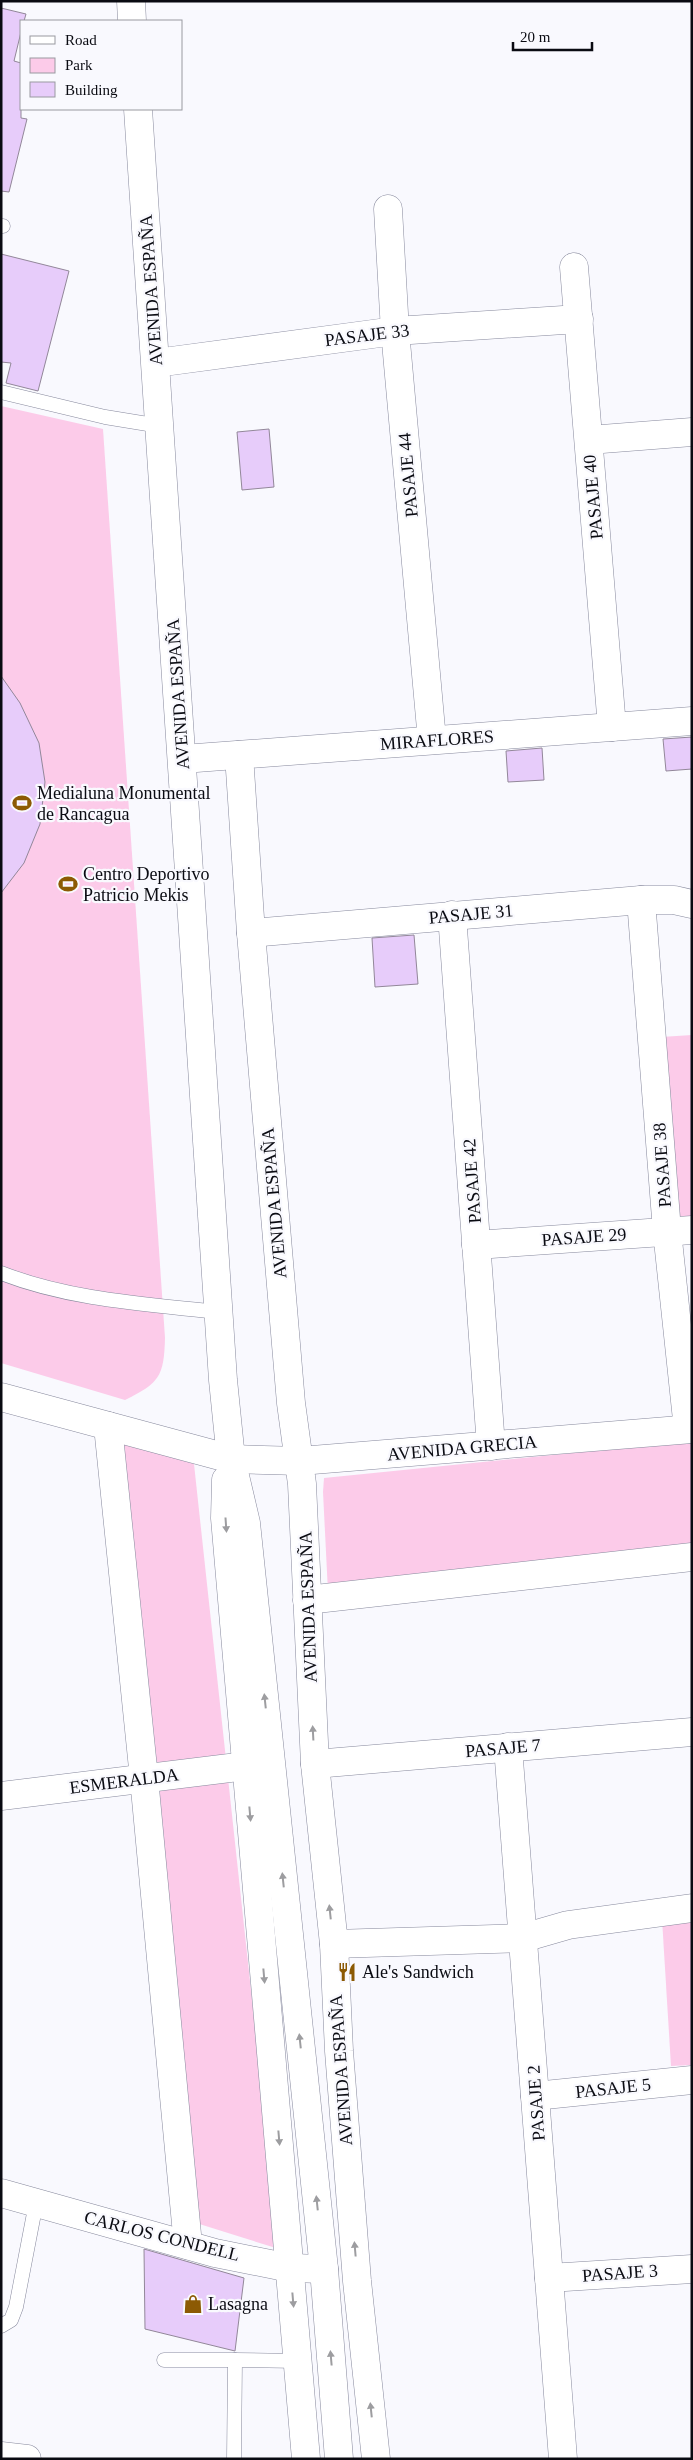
<svg xmlns="http://www.w3.org/2000/svg" width="693" height="2460" font-family="'Times New Roman',serif">
  <style>
    .green { fill: #fccbe9 }
    .building { fill: #e7ccfa; stroke: #928799 }
    .lines { fill: none; stroke-linecap: round; stroke-linejoin: round }
    .service-casing { stroke: #87899d; stroke-width: 15 }
    .minor-casing { stroke: #87899d; stroke-width: 29 }
    .tertiary-casing { stroke: #87899d; stroke-width: 29 }
    .primary-casing { stroke: #87899d; stroke-width: 29 }
    .service { stroke: #fff; stroke-width: 14 }
    .minor { stroke: #fff; stroke-width: 28 }
    .tertiary { stroke: #fff; stroke-width: 28 }
    .primary { stroke: #fff; stroke-width: 28 }
    .oneway { fill: #9d9da0 }
    .labels { text-anchor: middle; dominant-baseline: central; stroke-width: 4.5; stroke-linejoin: round; paint-order: stroke }
    .street-label { font-size: 18px; fill: #0a0b12; stroke: #f9f9fe }
    .poi-label { font-size: 18px; fill: #0a0b12; stroke: #f9f9fe; text-anchor: start }
  </style>
  <rect width="100%" height="100%" fill="#f9f9fe"/>
  <g class="green">
    <path d="M1,406L103,429L165,1338C164,1377 159,1383 125,1400L1,1363Z"/>
    <polygon points="692,1035 692,1223 675,1224 661,1037"/>
    <polygon points="102,1433 194,1464 279,2249 177,2217"/>
    <polygon points="692,1441 692,1559 328,1592 323,1492 324,1478"/>
    <polygon points="692,1917 692,2065 671,2066 662,1919"/>
  </g>
  <g class="building">
    <polygon points="1,8 26,14 24,21 21,21 21,32 14,61 21,63 21,118 27,119 9,192 1,191"/>
    <polygon points="1,254 69,271 38,391 6,383 11,363 1,362"/>
    <polygon points="269,429 274,487 242,490 237,432"/>
    <polygon points="1,676 20,703 39,743 45,782 40,824 24,863 1,893"/>
    <polygon points="692,737 692,769 666,771 663,739"/>
    <polygon points="542,748 544,780 508,782 506,751"/>
    <polygon points="414,935 418,984 375,987 372,938"/>
    <polygon points="144,2249 244,2278 235,2351 145,2329"/>
  </g>
  <g class="lines">
    <g class="service-casing">
      <g id="service">
        <polyline points="1,226 3,226"/>
        <polyline points="1,392 105,417 160,426"/>
        <path d="M1,1273C70,1300 146,1304 218,1312"/>
        <polyline points="1,2326 11,2320 16,2307 36,2203"/>
        <polyline points="164,2360 235,2360"/>
        <polyline points="234,2459 235,2360 298,2361"/>
      </g>
    </g>
    <g class="minor-casing">
      <g id="minor">
        <polyline points="388,209 395,331 432,740"/>
        <polyline points="574,267 612,727"/>
        <polyline points="156,363 395,331 579,319"/>
        <polyline points="589,440 692,432"/>
        <polyline points="239,755 251,933 291,1403 302,1484 315,1764 334,1944 339,2051 357,2281 376,2459"/>
        <polyline points="183,759 692,721"/>
        <polyline points="641,900 667,1231 688,1429"/>
        <polyline points="452,915 491,1446"/>
        <polyline points="251,933 641,900 674,900 692,904"/>
        <polyline points="476,1245 692,1230"/>
        <polyline points="1,1397 231,1459"/>
        <polyline points="108,1426 144,1778 188,2245"/>
        <polyline points="307,1600 692,1557"/>
        <polyline points="508,1747 563,2459"/>
        <polyline points="315,1764 692,1732"/>
        <polyline points="1,1796 246,1766"/>
        <polyline points="334,1944 523,1938 568,1925 692,1908"/>
        <polyline points="535,2096 692,2080"/>
        <polyline points="1,2193 215,2253 290,2268 324,2269"/>
        <polyline points="549,2278 692,2269"/>
        <polyline points="1,2456 27,2459"/>
      </g>
    </g>
    <g class="tertiary-casing">
      <polyline id="tertiary" points="231,1459 300,1461 692,1429"/>
    </g>
    <g class="primary-casing">
      <g id="primary">
        <polyline points="131,1 132,21"/>
        <polyline points="138,109 223,1380 231,1459 246,1523 324,2269 339,2459"/>
        <polyline points="226,1480 225,1518 306,2459"/>
      </g>
    </g>
    <use href="#service" class="service"/>
    <use href="#minor" class="minor"/>
    <use href="#tertiary" class="tertiary"/>
    <use href="#primary" class="primary"/>
  </g>
  <defs><path id="oneway-solid" d="M-6-.8H1V-3.2L6.5 0L1 3.2V.8H-6Z" transform="scale(1.25)"/></defs>
  <g class="oneway">
    <use href="#oneway-solid" transform="translate(226 1525) rotate(86)"/>
    <use href="#oneway-solid" transform="translate(265 1701) rotate(-96)"/>
    <use href="#oneway-solid" transform="translate(313 1733) rotate(-93)"/>
    <use href="#oneway-solid" transform="translate(250 1814) rotate(85)"/>
    <use href="#oneway-solid" transform="translate(283 1880) rotate(-96)"/>
    <use href="#oneway-solid" transform="translate(330 1912) rotate(-96)"/>
    <use href="#oneway-solid" transform="translate(264 1976) rotate(85)"/>
    <use href="#oneway-solid" transform="translate(300 2041) rotate(-96)"/>
    <use href="#oneway-solid" transform="translate(279 2138) rotate(85)"/>
    <use href="#oneway-solid" transform="translate(317 2203) rotate(-96)"/>
    <use href="#oneway-solid" transform="translate(355 2249) rotate(-95)"/>
    <use href="#oneway-solid" transform="translate(293 2300) rotate(85)"/>
    <use href="#oneway-solid" transform="translate(331 2358) rotate(-95)"/>
    <use href="#oneway-solid" transform="translate(371 2410) rotate(-96)"/>
  </g>
  <defs>
    <g id="stadium-bare" transform="scale(1.5)"><path d="M0-5a6.5 5 0 1 0 0 10a6.5 5 0 1 0 0-10ZM-3.5-1.8h7v3.6h-7Z" fill="#8c5a04" stroke="#f9f9fe" stroke-width="2.5" paint-order="stroke"/></g>
    <g id="restaurant-bare" transform="scale(1.5)"><path d="M-5-6h1v4h1v-4h1v4h1v-4h1v5L-1.5 .5V6h-2V.5L-5-1ZM5-6V6H3V1.5H1.5Q1.5-4 5-6Z" fill="#8c5a04" stroke="#f9f9fe" stroke-width="2.5" paint-order="stroke"/></g>
    <g id="shop-bare" transform="scale(1.5)"><path d="M-5-2.5h2.3a2.7 3.5 0 0 1 5.4 0H5L5.5 6h-11ZM-1.5-2.5h3a1.5 2.3 0 0 0-3 0Z" fill="#8c5a04" stroke="#f9f9fe" stroke-width="2.5" paint-order="stroke"/></g>
  </defs>
  <g fill-rule="evenodd">
    <use href="#stadium-bare" x="22" y="803"/>
    <use href="#stadium-bare" x="68" y="884"/>
    <use href="#restaurant-bare" x="347" y="1972"/>
    <use href="#shop-bare" x="193" y="2304"/>
  </g>
  <g class="labels">
    <g class="street-label">
      <text transform="translate(151 290) rotate(-94)">AVENIDA ESPAÑA</text>
      <text transform="translate(367 335) rotate(-7)">PASAJE 33</text>
      <text transform="translate(408 475) rotate(-95)">PASAJE 44</text>
      <text transform="translate(593 497) rotate(-95)">PASAJE 40</text>
      <text transform="translate(178 694) rotate(-94)">AVENIDA ESPAÑA</text>
      <text transform="translate(437 740) rotate(-4)">MIRAFLORES</text>
      <text transform="translate(471 914) rotate(-5)">PASAJE 31</text>
      <text transform="translate(662 1165) rotate(-94)">PASAJE 38</text>
      <text transform="translate(472 1181) rotate(-94)">PASAJE 42</text>
      <text transform="translate(274 1203) rotate(-95)">AVENIDA ESPAÑA</text>
      <text transform="translate(584 1237) rotate(-4)">PASAJE 29</text>
      <text transform="translate(462 1448) rotate(-5)">AVENIDA GRECIA</text>
      <text transform="translate(308 1607) rotate(-92)">AVENIDA ESPAÑA</text>
      <text transform="translate(503 1748) rotate(-5)">PASAJE 7</text>
      <text transform="translate(124 1781) rotate(-7)">ESMERALDA</text>
      <text transform="translate(341 2070) rotate(-94)">AVENIDA ESPAÑA</text>
      <text transform="translate(613 2088) rotate(-6)">PASAJE 5</text>
      <text transform="translate(536 2103) rotate(-94)">PASAJE 2</text>
      <text transform="translate(162 2236) rotate(14)">CARLOS CONDELL</text>
      <text transform="translate(620 2273) rotate(-4)">PASAJE 3</text>
    </g>
    <g class="poi-label">
      <text x="37" y="793">Medialuna Monumental<tspan x="37" dy="21">de Rancagua</tspan></text>
      <text x="83" y="874">Centro Deportivo<tspan x="83" dy="21">Patricio Mekis</tspan></text>
      <text x="362" y="1972">Ale's Sandwich</text>
      <text x="208" y="2304">Lasagna</text>
    </g>
  </g>
  <rect width="693" height="2460" fill="none" stroke="#0a0b12" stroke-width="5"/>
  <rect x="20" y="20" width="162" height="90" fill="#f9f9fe" stroke="#999aa0"/>
  <rect x="30" y="36" width="25" height="8" fill="#ffffff" stroke="#999aa0"/>
  <text x="65" y="45" font-size="15" fill="#0a0b12">Road</text>
  <rect x="30" y="58" width="25" height="15" fill="#fccbe9" stroke="#999aa0"/>
  <text x="65" y="70" font-size="15" fill="#0a0b12">Park</text>
  <rect x="30" y="82" width="25" height="15" fill="#e7ccfa" stroke="#999aa0"/>
  <text x="65" y="95" font-size="15" fill="#0a0b12">Building</text>
  <path d="M513 42v8h79v-8" fill="none" stroke="#0a0b12" stroke-width="2.5"/>
  <text x="520" y="42" font-size="15" fill="#0a0b12" stroke="#f9f9fe" stroke-width="4" paint-order="stroke">20 m</text>
</svg>
